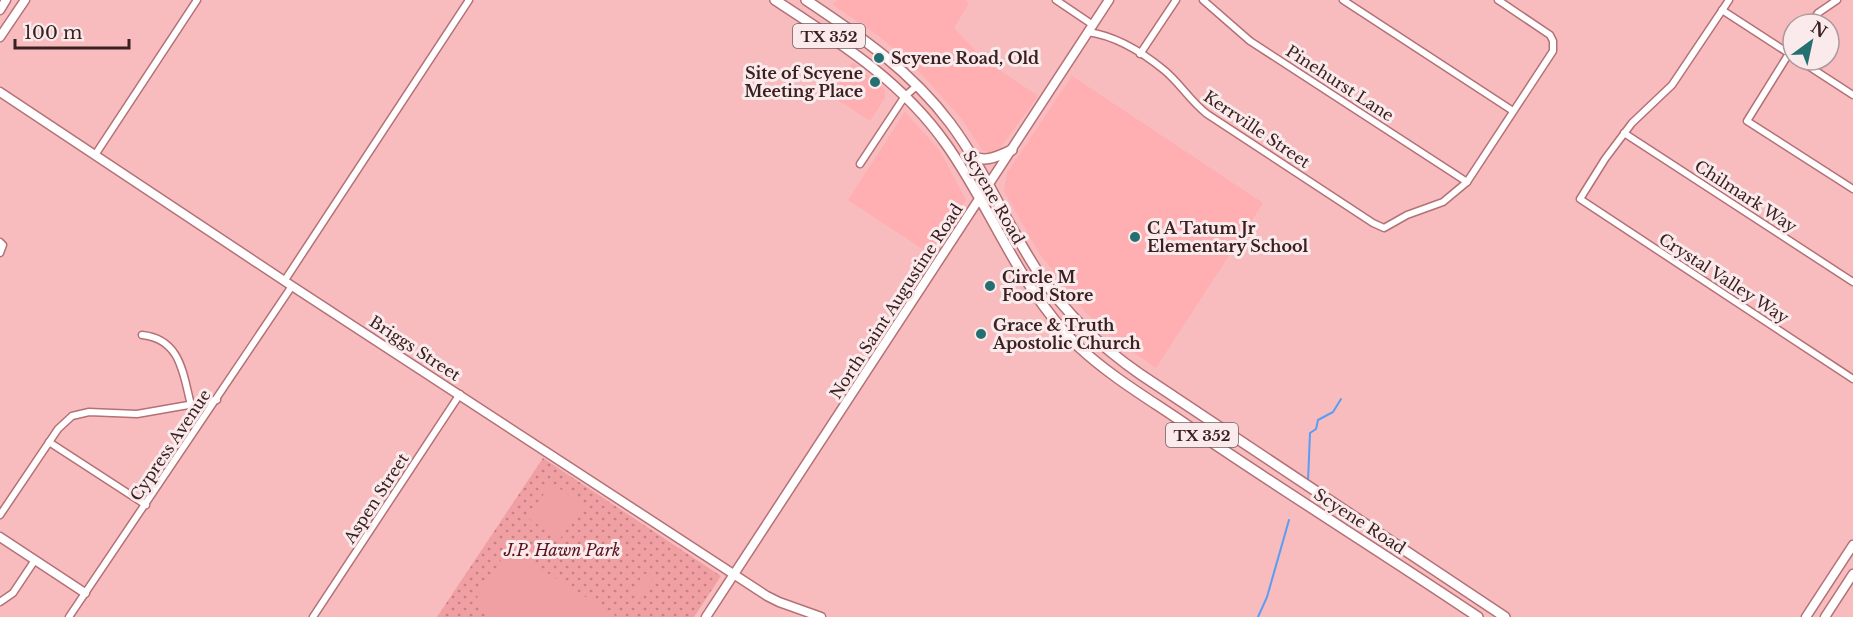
<svg xmlns="http://www.w3.org/2000/svg" width="1853" height="617" font-family="'Libre Baskerville',serif">
  <style>
    .built { fill: #ffaeb2 }
    .grass { fill: url(#grass-dots) }
    .garden { fill: #f09fa3 }
    .lines { fill: none; stroke-linecap: round; stroke-linejoin: round }
    .stream { stroke: #5b9df4; stroke-width: 2 }
    .street-casing { stroke: #b47175; stroke-width: 9 }
    .secondary-casing { stroke: #b47175; stroke-width: 11 }
    .primary-casing { stroke: #b47175; stroke-width: 12 }
    .street { stroke: #fff; stroke-width: 6 }
    .secondary { stroke: #fff; stroke-width: 8 }
    .primary { stroke: #fff; stroke-width: 9 }
    .poi-dot { fill: #247070; stroke: #faeaeb; stroke-width: 2 }
    .labels { text-anchor: middle; dominant-baseline: central; stroke-width: 6; stroke-linejoin: round; paint-order: stroke }
    .shield { fill: #faeaeb; stroke: #745d5e; stroke-width: 1.5 }
    .shield-label { font-size: 15px; font-weight: bold; fill: #3b2021 }
    .poi-label { font-size: 16px; font-weight: bold; fill: #3b2021; stroke: #faeaeb; text-anchor: start }
    .street-label { font-size: 16px; fill: #3b2021; stroke: #faeaeb }
    .park-label { font-size: 16px; font-style: italic; fill: #5a111e; stroke: #faeaeb }
  </style>
  <defs>
    <pattern id="grass-dots" width="8" height="8" patternUnits="userSpaceOnUse" patternTransform="scale(1.5)"><rect width="8" height="8" fill="#f09fa3"/><path d="M2 2h.1M6 6h.1" fill="none" stroke="#c48184" stroke-width="1.8" stroke-linecap="round"/></pattern>
  </defs>
  <rect width="100%" height="100%" fill="#f8bcbf"/>
  <g class="built">
    <polygon points="837,0 965,0 969,3 954,28 983,59 1038,96 996,154 982,150 961,118 913,65 880,37 833,5"/>
    <polygon points="853,62 885,90 885,98 870,121 830,95"/>
    <polygon points="1072,76 1263,203 1156,368 1108,334 1086,313 1039,253 1004,191 1007,173"/>
    <polygon points="905,112 940,151 966,200 930,254 848,200"/>
  </g>
  <polygon class="grass" points="543,458 721,576 694,617 437,617"/>
  <g class="garden">
    <polygon points="551,483 583,504 560,539 528,518"/>
    <polygon points="508,549 615,615 614,617 495,617 473,604"/>
    <polygon points="643,573 653,578 641,599 632,595"/>
  </g>
  <g class="lines">
    <g class="stream">
      <polyline points="1308,481 1310,433 1316,429 1318,420 1333,412 1341,399"/>
      <polyline points="1258,617 1267,597 1289,520"/>
    </g>
    <g class="street-casing">
      <g id="street">
        <polyline points="1056,0 1093,25"/>
        <polyline points="1203,0 1250,41 1467,182"/>
        <polyline points="1343,0 1513,111"/>
        <polyline points="1729,0 1672,85 1632,123 1605,159 1580,199 1853,379"/>
        <polyline points="1722,10 1793,56"/>
        <polyline points="1810,24 1818,13 1837,0"/>
        <path d="M1088,32C1116,36 1142,52 1164,70C1180,83 1190,101 1207,114L1373,223L1384,228L1407,215L1443,202L1467,182L1553,51V41L1550,35L1498,0"/>
        <polyline points="1793,47 1747,121 1853,189"/>
        <polyline points="1140,54 1176,0"/>
        <polyline points="1799,60 1853,95"/>
        <polyline points="1624,133 1853,282"/>
        <polyline points="95,155 197,0"/>
        <polyline points="860,164 905,96 918,85"/>
        <polyline points="0,242 3,245 0,253"/>
        <polyline points="285,280 469,0"/>
        <path d="M142,335C181,339 183,374 191,405"/>
        <polyline points="49,442 146,505"/>
        <polyline points="0,515 58,429 72,416 89,412 137,414 217,400"/>
        <polyline points="0,602 13,593 35,560"/>
        <polyline points="69,617 292,286"/>
        <polyline points="313,617 460,394"/>
      </g>
    </g>
    <g class="secondary-casing">
      <g id="secondary">
        <polyline points="0,10 6,0"/>
        <polyline points="0,37 25,0"/>
        <polyline points="0,92 292,286 767,596 779,602 821,617"/>
        <polyline points="0,537 85,593"/>
        <polyline points="706,617 1109,0"/>
        <polyline points="1806,617 1853,545"/>
        <polyline points="1825,617 1853,574"/>
      </g>
    </g>
    <g class="primary-casing">
      <g id="primary">
        <path d="M775,0C839,42 901,80 946,144C993,210 1019,289 1079,347C1112,378 1154,402 1191,428C1286,493 1383,553 1478,617"/>
        <path d="M806,0C860,36 911,71 950,123C986,171 1007,226 1040,275C1067,315 1101,347 1140,374L1505,617"/>
        <path d="M972,156C986,163 998,156 1012,150"/>
      </g>
    </g>
    <use href="#street" class="street"/>
    <use href="#secondary" class="secondary"/>
    <use href="#primary" class="primary"/>
  </g>
  <g class="poi-dot">
    <circle cx="879" cy="58" r="6"/>
    <circle cx="875" cy="82" r="6"/>
    <circle cx="1135" cy="237" r="6"/>
    <circle cx="990" cy="286" r="6"/>
    <circle cx="981" cy="334" r="6"/>
  </g>
  <g class="labels">
    <g class="shield">
      <rect x="793" y="24" width="72" height="24" rx="4.5"/>
      <rect x="1166" y="423" width="72" height="24" rx="4.5"/>
    </g>
    <g class="shield-label">
      <text x="829" y="36">TX 352</text>
      <text x="1202" y="435">TX 352</text>
    </g>
    <g class="poi-label">
      <text x="891" y="58">Scyene Road, Old</text>
      <text x="863" y="73" text-anchor="end">Site of Scyene<tspan x="863" dy="18">Meeting Place</tspan></text>
      <text x="1147" y="228">C A Tatum Jr<tspan x="1147" dy="18">Elementary School</tspan></text>
      <text x="1002" y="277">Circle M<tspan x="1002" dy="18">Food Store</tspan></text>
      <text x="993" y="325">Grace &amp; Truth<tspan x="993" dy="18">Apostolic Church</tspan></text>
    </g>
    <g class="street-label">
      <text transform="translate(1340 83) rotate(33)">Pinehurst Lane</text>
      <text transform="translate(1257 129) rotate(34)">Kerrville Street</text>
      <text transform="translate(1746 196) rotate(33)">Chilmark Way</text>
      <text transform="translate(994 197) rotate(60)">Scyene Road</text>
      <text transform="translate(1724 278) rotate(33)">Crystal Valley Way</text>
      <text transform="translate(896 301) rotate(-57)">North Saint Augustine Road</text>
      <text transform="translate(415 348) rotate(33)">Briggs Street</text>
      <text transform="translate(170 445) rotate(-56)">Cypress Avenue</text>
      <text transform="translate(376 498) rotate(-57)">Aspen Street</text>
      <text transform="translate(1360 521) rotate(33)">Scyene Road</text>
    </g>
    <g class="park-label">
      <text x="562" y="550">J.P. Hawn Park</text>
    </g>
  </g>
  <g transform="translate(1811 42) rotate(33)"><circle r="28" fill="#faeaeb" stroke="#ae999a" stroke-width="1.5"/>
  <path d="M0-4.5L10 22L0 15L-10 22Z" fill="#247070"/>
  <text y="-9" font-size="16" font-weight="bold" text-anchor="middle" fill="#3b2021">N</text>
  </g>
  <path d="M15 39v9h114v-9" fill="none" stroke="#3b2021" stroke-width="3"/>
  <text x="24" y="39" font-size="18" fill="#3b2021" stroke="#faeaeb" stroke-width="4.5" paint-order="stroke">100 m</text>
</svg>
